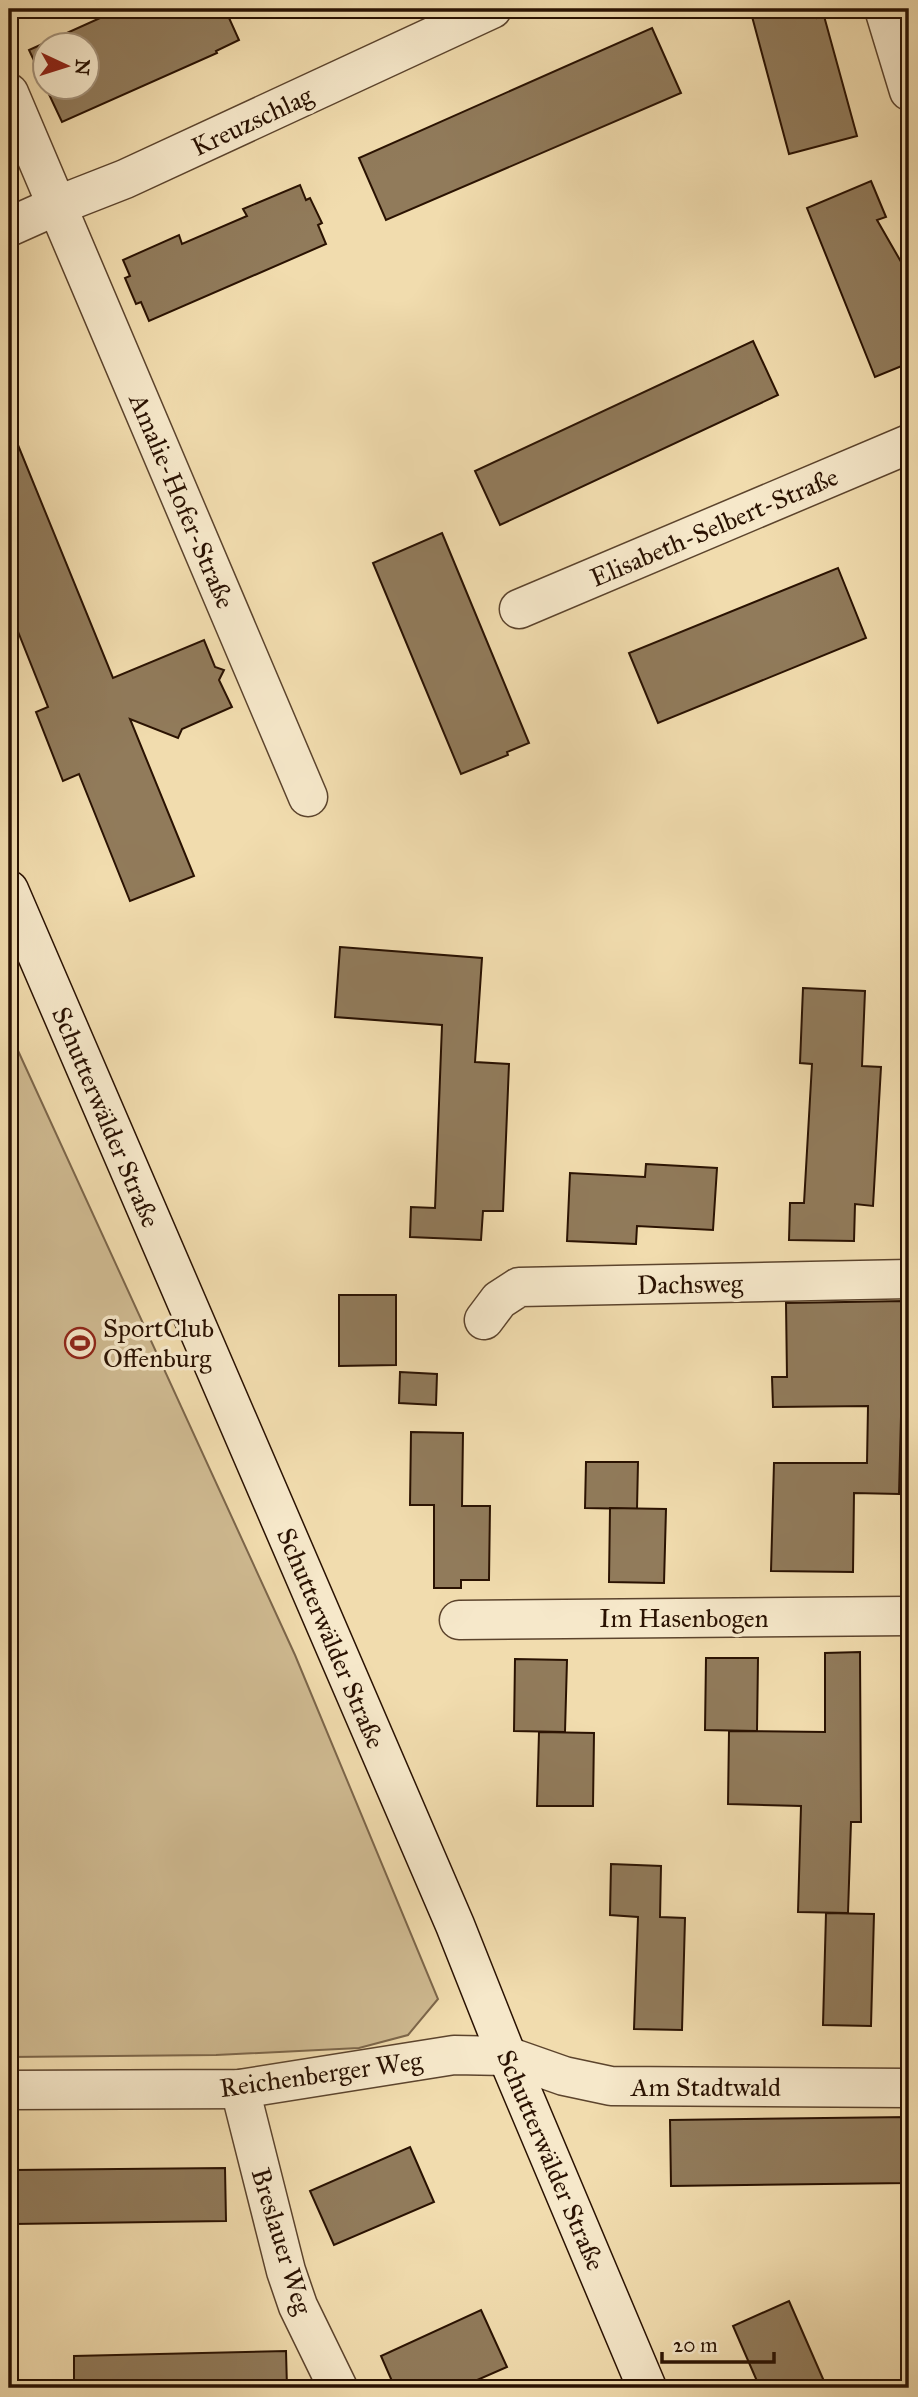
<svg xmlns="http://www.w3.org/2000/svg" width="918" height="2397" font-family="'IM FELL Great Primer',serif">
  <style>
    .green { fill: #cfba91; stroke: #7c664a; stroke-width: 2 }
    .building { fill: #917b5b; stroke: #2a1202; stroke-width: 2 }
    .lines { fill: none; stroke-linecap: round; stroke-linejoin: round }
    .minor-casing { stroke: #5c442d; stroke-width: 41 }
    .secondary-casing { stroke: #2a1202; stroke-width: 41 }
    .minor { stroke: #f6e8ca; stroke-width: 38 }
    .secondary { stroke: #f6e8ca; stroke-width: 38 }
    .labels { text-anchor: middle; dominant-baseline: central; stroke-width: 7; stroke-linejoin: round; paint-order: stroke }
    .street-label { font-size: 26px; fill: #2a1202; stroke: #f6e8ca }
    .poi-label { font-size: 26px; fill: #2a1202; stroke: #f6e8ca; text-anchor: start }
  </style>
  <rect width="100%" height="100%" fill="#f1dcae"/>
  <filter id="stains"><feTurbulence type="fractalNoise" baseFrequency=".00286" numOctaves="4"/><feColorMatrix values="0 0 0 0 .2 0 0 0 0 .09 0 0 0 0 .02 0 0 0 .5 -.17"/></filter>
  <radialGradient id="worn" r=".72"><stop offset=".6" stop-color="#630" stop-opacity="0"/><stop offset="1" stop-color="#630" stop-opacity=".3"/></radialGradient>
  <polygon class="green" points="9,1031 295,1655 438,1999 408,2035 359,2048 216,2055 9,2057"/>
  <g class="building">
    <polygon points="120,9 225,9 239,40 216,51 217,53 62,122 46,88 88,88 88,46 46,46 46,86 29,50"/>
    <polygon points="750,9 815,9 817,18 824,16 857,136 789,154"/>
    <polygon points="652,28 681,93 386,220 359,158"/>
    <polygon points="871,181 886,217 877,220 904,267 909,286 909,363 875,377 807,208"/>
    <polygon points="300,185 306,200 310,198 322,223 318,225 326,244 149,321 141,302 136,304 125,278 130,276 123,260 179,235 182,244 247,216 243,209"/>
    <polygon points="753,341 778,395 500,525 475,471"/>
    <polygon points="9,423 113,678 204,640 215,667 224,670 219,680 232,707 182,729 178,738 130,719 194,876 130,901 79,774 63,781 36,712 48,707 9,609"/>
    <polygon points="442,533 529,743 507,752 508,755 461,774 373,563"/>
    <polygon points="838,568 866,638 658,723 629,653"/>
    <polygon points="340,947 482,958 475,1062 509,1064 503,1211 483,1211 481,1240 410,1237 411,1207 435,1208 442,1025 335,1017"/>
    <polygon points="803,988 865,991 862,1066 881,1067 873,1206 855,1204 854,1241 789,1240 790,1203 804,1203 812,1064 800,1063"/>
    <polygon points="646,1164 717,1168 713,1230 637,1226 636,1244 567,1241 570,1173 645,1177"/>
    <polygon points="339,1295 396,1295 396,1365 339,1366"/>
    <polygon points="904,1301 899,1494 854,1493 853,1572 771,1571 774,1463 867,1463 868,1406 773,1407 772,1377 787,1377 786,1303"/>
    <polygon points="400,1372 437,1374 436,1405 399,1403"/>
    <polygon points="411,1432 463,1433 462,1506 490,1506 489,1580 461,1580 461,1588 434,1588 434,1505 410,1505"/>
    <polygon points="586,1462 638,1462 637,1509 585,1508"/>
    <polygon points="610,1508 666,1509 664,1583 609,1582"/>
    <polygon points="860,1652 861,1822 851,1822 848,1913 798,1912 801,1806 728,1804 729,1731 825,1732 825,1653"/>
    <polygon points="706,1658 758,1658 757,1731 705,1730"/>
    <polygon points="515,1659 567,1660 565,1732 514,1731"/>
    <polygon points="539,1732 594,1733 593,1806 537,1806"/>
    <polygon points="611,1864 661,1866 660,1917 685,1918 682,2030 634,2029 638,1917 610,1915"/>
    <polygon points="826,1913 874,1914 871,2026 823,2025"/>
    <polygon points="909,2117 909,2183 671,2186 670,2120"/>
    <polygon points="410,2147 434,2202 334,2245 310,2191"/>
    <polygon points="225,2168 226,2221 13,2224 13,2170"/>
    <polygon points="789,2301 827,2388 760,2388 733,2326"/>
    <polygon points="481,2310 507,2367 459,2388 395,2388 381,2356"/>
    <polygon points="286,2351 287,2388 74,2388 74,2356"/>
  </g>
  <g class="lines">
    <g class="minor-casing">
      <g id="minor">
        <polyline points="884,9 909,91"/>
        <polyline points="9,93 308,797"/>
        <polyline points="9,227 56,206 125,179 492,9"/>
        <polyline points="519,609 909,444"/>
        <polyline points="484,1320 499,1300 519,1287 909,1279"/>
        <polyline points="459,1620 909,1616"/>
        <polyline points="240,2089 286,2271 298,2306 338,2388"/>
        <polyline points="9,2090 240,2089 454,2055 507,2056 564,2076 611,2086 909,2088"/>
      </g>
    </g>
    <g class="secondary-casing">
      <polyline id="secondary" points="9,890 455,1925 507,2056 647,2388"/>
    </g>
    <use href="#minor" class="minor"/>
    <use href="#secondary" class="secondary"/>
  </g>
  <defs>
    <g id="stadium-ring" transform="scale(1.575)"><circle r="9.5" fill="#f6e8ca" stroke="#8f2418" stroke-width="1.5"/><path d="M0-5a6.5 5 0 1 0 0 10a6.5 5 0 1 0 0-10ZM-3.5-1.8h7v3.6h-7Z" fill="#8f2418"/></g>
  </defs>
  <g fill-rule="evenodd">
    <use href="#stadium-ring" x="80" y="1343"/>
  </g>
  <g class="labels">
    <g class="street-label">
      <text transform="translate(252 121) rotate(-25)">Kreuzschlag</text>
      <text transform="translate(182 501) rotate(67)">Amalie-Hofer-Straße</text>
      <text transform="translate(714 527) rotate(-23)">Elisabeth-Selbert-Straße</text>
      <text transform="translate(106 1117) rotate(67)">Schutterwälder Straße</text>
      <text transform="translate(690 1284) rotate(-1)">Dachsweg</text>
      <text x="684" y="1618">Im Hasenbogen</text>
      <text transform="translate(331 1638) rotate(67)">Schutterwälder Straße</text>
      <text transform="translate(321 2074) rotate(-8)">Reichenberger Weg</text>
      <text x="706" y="2087">Am Stadtwald</text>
      <text transform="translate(551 2160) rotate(67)">Schutterwälder Straße</text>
      <text transform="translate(282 2241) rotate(73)">Breslauer Weg</text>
    </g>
    <g class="poi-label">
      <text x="103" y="1328">SportClub<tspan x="103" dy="30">Offenburg</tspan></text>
    </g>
  </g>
  <rect width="918" height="2397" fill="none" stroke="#f1dcae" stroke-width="35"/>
  <rect x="10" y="10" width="897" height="2376" fill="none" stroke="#2a1202" stroke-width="3.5"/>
  <rect x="18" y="18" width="883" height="2362" fill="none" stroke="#2a1202" stroke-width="2"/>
  <g transform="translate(66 66) rotate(94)"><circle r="33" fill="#f6e8ca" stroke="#a4927a" stroke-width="2"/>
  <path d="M0-5L12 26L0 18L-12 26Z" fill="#8f2418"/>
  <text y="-10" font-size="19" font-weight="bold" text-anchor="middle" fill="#2a1202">N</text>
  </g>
  <path d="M662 2352v10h112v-10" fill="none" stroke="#2a1202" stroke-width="3.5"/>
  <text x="673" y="2352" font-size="21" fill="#2a1202" stroke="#f6e8ca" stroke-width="5" paint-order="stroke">20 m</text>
  <rect width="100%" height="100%" filter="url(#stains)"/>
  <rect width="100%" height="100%" fill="url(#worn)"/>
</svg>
